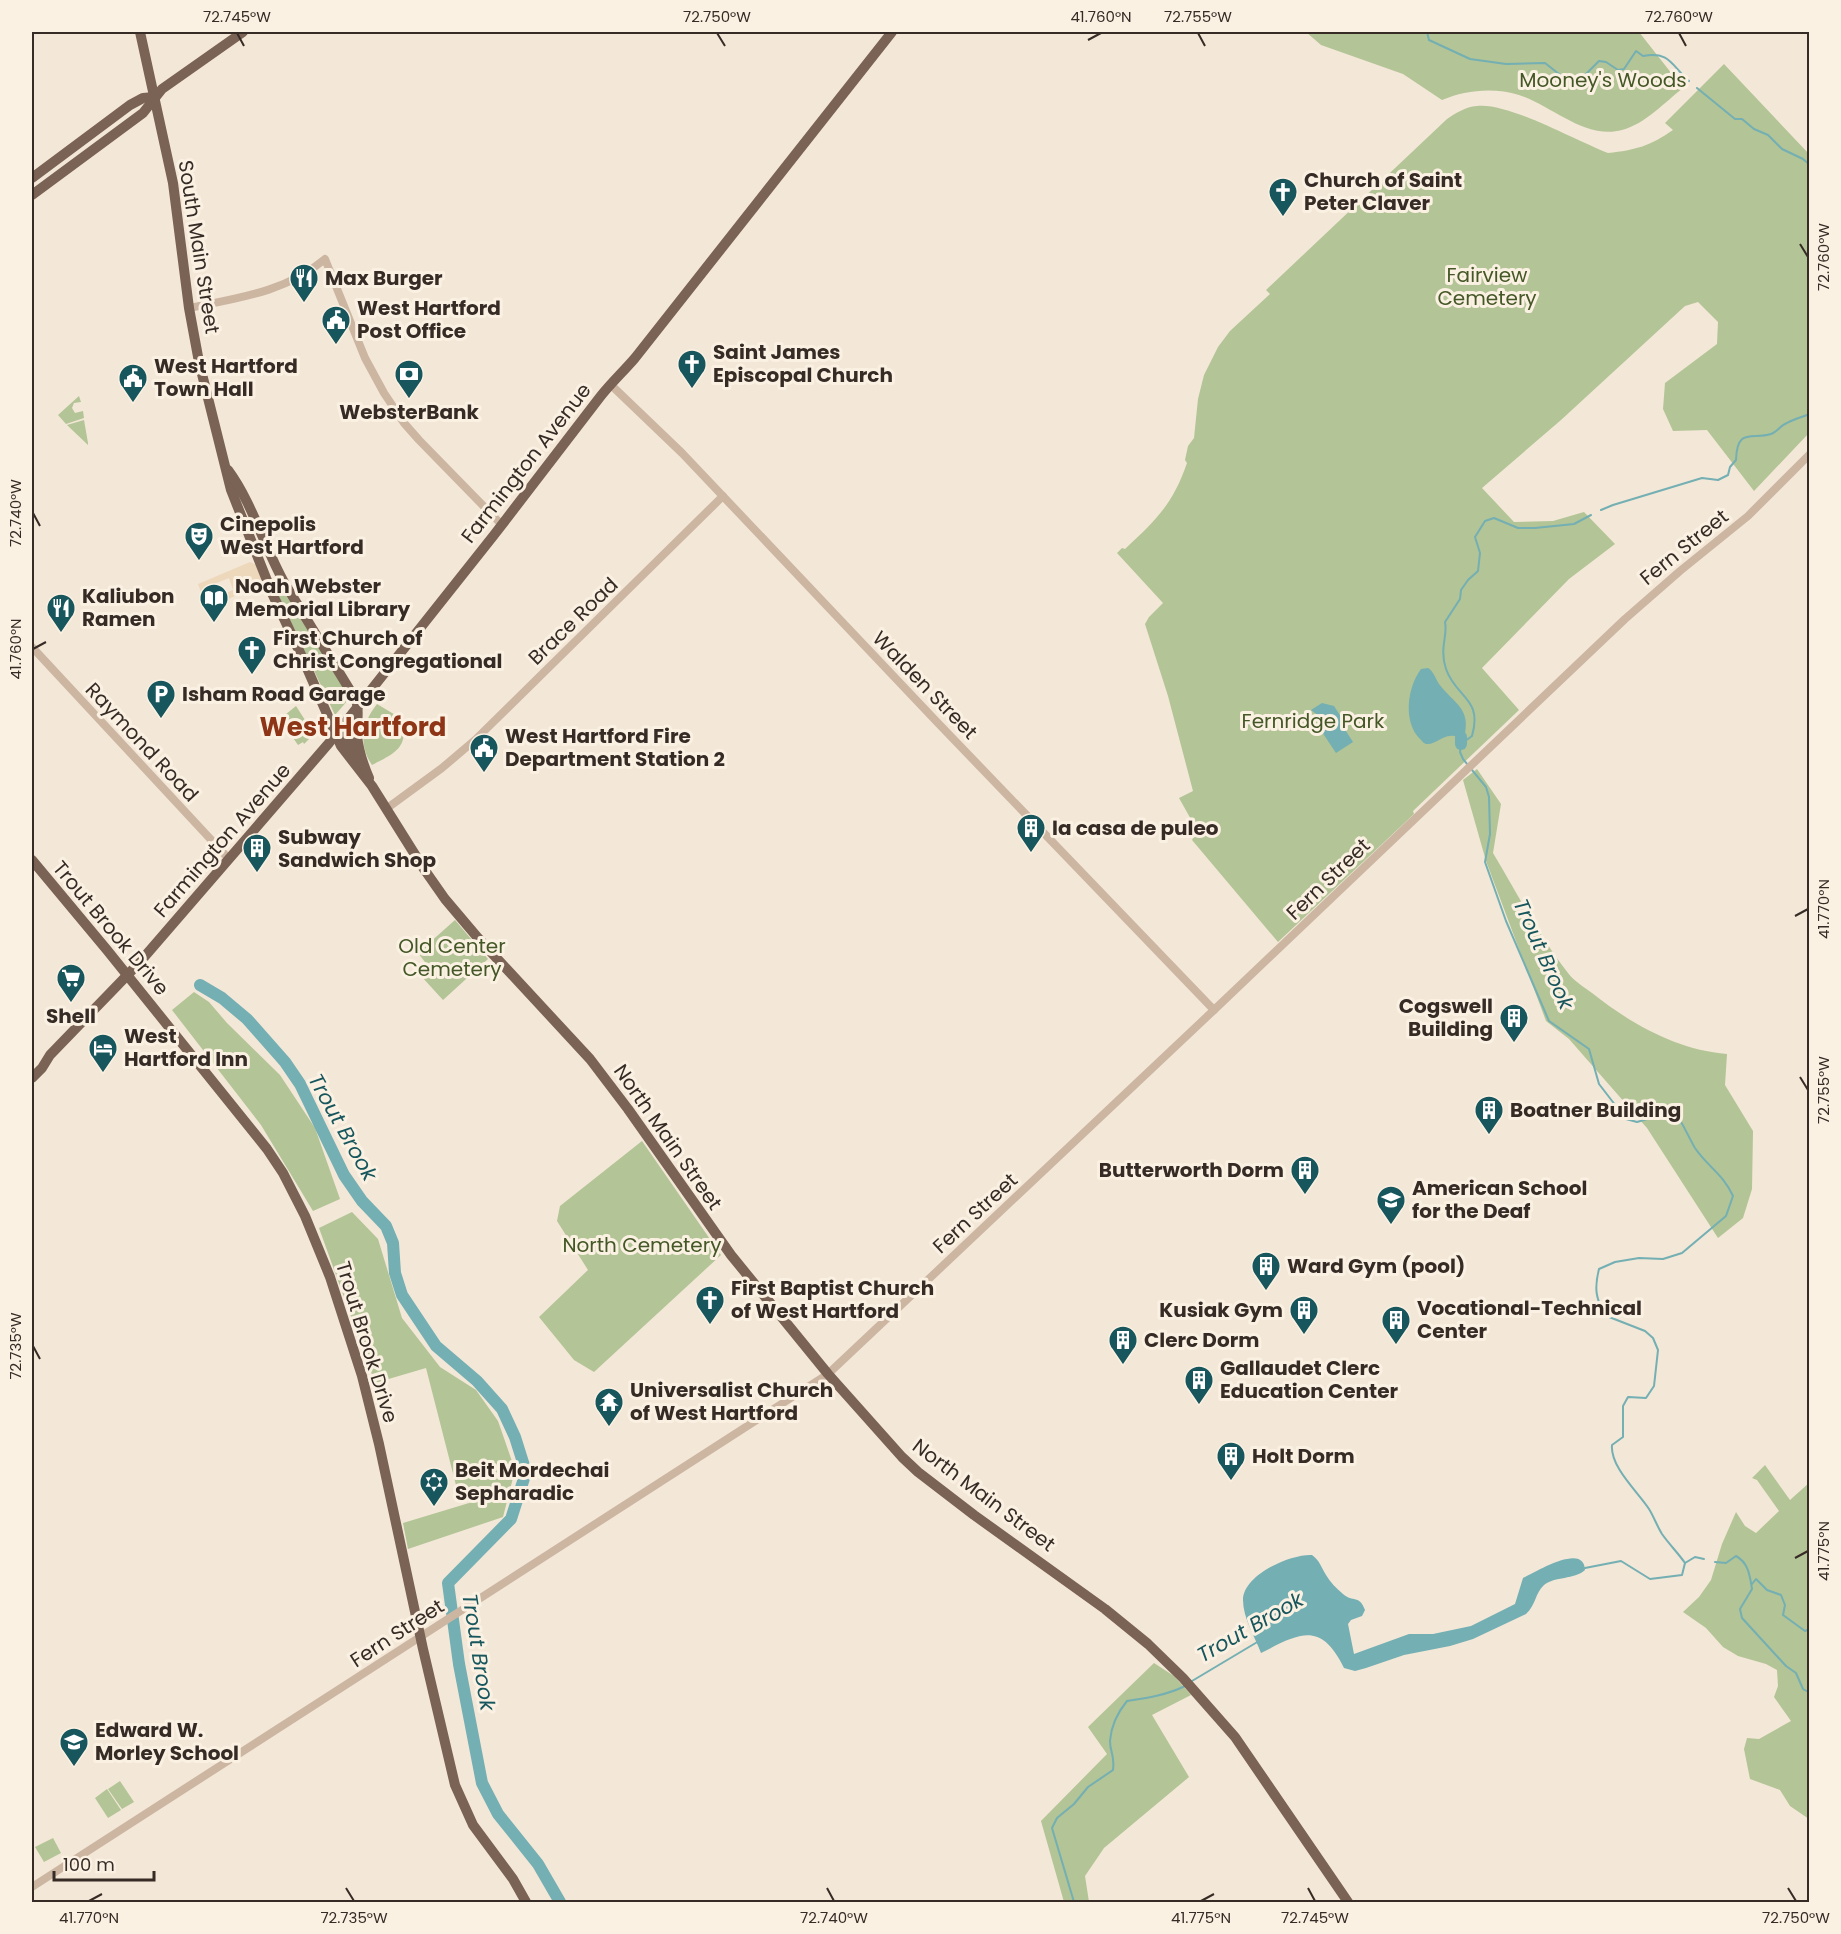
<svg xmlns="http://www.w3.org/2000/svg" width="1841" height="1934" font-family="Poppins,sans-serif">
  <style>
    .green { fill: #b3c496 }
    .plaza { fill: #edd8bc }
    .water { fill: #73afb3 }
    .lines { fill: none; stroke-linecap: round; stroke-linejoin: round }
    .stream { stroke: #73afb3; stroke-width: 2 }
    .river { stroke: #73afb3; stroke-width: 12 }
    .minor { stroke: #ccb6a2; stroke-width: 8 }
    .major { stroke: #7a6254; stroke-width: 10 }
    .ticks { fill: none; stroke: #362b25; stroke-width: 2 }
    .labels { text-anchor: middle; dominant-baseline: central; stroke-width: 6; stroke-linejoin: round; paint-order: stroke }
    .park-label { font-size: 20px; fill: #445726; stroke: #fbf1e3 }
    .poi-label { font-size: 20px; font-weight: bold; fill: #362b25; stroke: #fbf1e3; text-anchor: start }
    .street-label { font-size: 20px; fill: #362b25; stroke: #fbf1e3 }
    .water-label { font-size: 21px; font-style: italic; fill: #17565c; stroke: #fbf1e3 }
    .district-label { font-size: 26px; font-weight: bold; fill: #8d3516; stroke: #fbf1e3 }
    .neatline { fill: none; stroke: #362b25; stroke-width: 2 }
    .ticks-label { font-size: 15px; text-anchor: middle; fill: #362b25 }
  </style>
  <rect width="100%" height="100%" fill="#f3e7d7"/>
  <g class="green">
    <path d="M1306,32H1639L1683,88C1665,102 1645,124 1622,130C1585,140 1551,105 1519,95C1494,87 1465,90 1442,100L1403,74L1321,45Z"/>
    <path d="M1724,64L1809,154V433L1754,491L1707,430L1673,431L1663,409L1665,383L1717,344L1718,322L1698,302L1685,306L1561,420L1482,488L1514,522L1553,521L1584,512L1615,544L1569,579L1482,668L1519,710L1413,811L1414,814L1278,942L1192,840L1197,830L1179,798L1193,791L1168,696L1145,624L1149,617L1163,603L1117,553L1122,548L1125,549C1156,520 1173,504 1187,463L1185,460L1188,446L1194,438L1198,399L1204,375L1218,347L1230,331L1270,294L1266,290L1447,119C1456,113 1465,107 1477,106C1508,102 1576,141 1608,153C1636,150 1650,146 1673,130L1665,123Z"/>
    <polygon points="79,396 81,402 74,403 72,408 75,413 83,411 84,418 66,424 58,415"/>
    <polygon points="84,420 88,443 88,445 67,425"/>
    <polygon points="282,589 346,690 349,699 335,715 280,599 278,593"/>
    <path d="M377,704L402,719C409,748 395,753 372,765C358,744 362,723 377,704Z"/>
    <polygon points="296,706 314,734 304,744 303,742 298,745 280,719"/>
    <path d="M1477,769L1501,804L1493,853C1517,893 1539,936 1568,973C1574,981 1584,987 1592,993C1631,1024 1677,1050 1727,1054L1725,1085L1753,1131L1752,1189L1743,1218L1718,1238L1647,1128L1569,1039L1546,1021L1486,861L1463,780Z"/>
    <polygon points="455,920 488,959 443,1000 422,977 428,966 418,953"/>
    <polygon points="194,992 209,1002 227,1023 280,1075 315,1128 340,1199 313,1211 261,1125 172,1010"/>
    <polygon points="642,1141 721,1255 594,1372 574,1360 539,1317 588,1270 557,1221 560,1206"/>
    <polygon points="352,1212 378,1239 402,1318 440,1367 476,1390 498,1421 515,1470 503,1517 408,1549 403,1523 479,1500 478,1487 458,1493 426,1368 375,1383 319,1228"/>
    <polygon points="1765,1465 1790,1500 1809,1483 1809,1819 1790,1806 1780,1790 1750,1779 1744,1749 1747,1738 1759,1739 1791,1721 1774,1697 1778,1686 1777,1670 1766,1664 1738,1656 1723,1647 1706,1628 1683,1612 1699,1597 1711,1580 1722,1544 1736,1512 1745,1526 1756,1533 1779,1511 1757,1480 1752,1478"/>
    <polygon points="1154,1663 1174,1676 1191,1695 1152,1715 1189,1777 1104,1848 1085,1876 1089,1902 1064,1902 1041,1821 1107,1754 1088,1727"/>
    <polygon points="120,1781 134,1802 122,1809 108,1789"/>
    <polygon points="107,1789 121,1810 108,1818 95,1798"/>
    <polygon points="53,1838 61,1853 44,1862 35,1847"/>
  </g>
  <polygon class="plaza" points="250,562 257,565 262,578 260,585 226,600 224,594 233,590 229,578 214,584 215,587 201,592 198,584"/>
  <g class="water">
    <path d="M1428,668C1434,672 1435,678 1439,684C1454,704 1472,708 1464,738C1460,737 1454,735 1450,736C1443,736 1435,744 1428,744C1424,744 1423,742 1420,739C1403,722 1407,688 1421,669Z"/>
    <polygon points="1322,703 1334,706 1343,720 1340,722 1353,742 1336,753 1318,726 1323,719 1311,710"/>
    <path d="M1312,1555C1320,1561 1321,1567 1326,1575C1330,1582 1336,1588 1343,1594C1353,1603 1359,1594 1365,1610L1362,1616L1351,1620L1348,1624L1354,1654L1409,1634H1433L1471,1626L1515,1604L1523,1578C1536,1572 1584,1542 1585,1570C1574,1580 1555,1576 1544,1585C1535,1593 1536,1605 1526,1614L1473,1639L1450,1646L1404,1655L1366,1668L1355,1671L1344,1668C1321,1621 1300,1633 1261,1653C1255,1637 1243,1618 1243,1600C1243,1575 1290,1554 1312,1555Z"/>
  </g>
  <g class="lines">
    <g class="stream">
      <path d="M1427,32L1429,40L1470,59L1506,64L1545,63L1564,78L1574,80L1583,77L1599,61L1606,62L1618,70L1624,69L1636,51L1643,56C1670,51 1671,65 1689,81"/>
      <polyline points="1697,88 1735,119 1742,119 1754,129 1768,135 1782,149 1803,159 1810,165"/>
      <path d="M1601,510L1613,505L1702,478L1718,480L1728,475L1730,467L1736,460C1737,427 1752,440 1771,434C1777,432 1781,425 1787,423C1794,419 1802,417 1810,414"/>
      <path d="M1715,1562L1726,1563L1736,1556C1749,1563 1750,1577 1752,1589L1740,1609L1742,1618L1786,1666L1796,1673L1803,1689L1810,1693"/>
      <polyline points="1685,1563 1695,1557 1704,1559"/>
      <path d="M1585,1568L1621,1561L1650,1579L1682,1575L1685,1563C1678,1553 1669,1544 1662,1534C1657,1526 1654,1517 1649,1509C1638,1492 1610,1467 1612,1445L1623,1437V1406L1628,1397L1646,1398L1654,1386L1658,1350L1653,1338L1645,1331L1604,1315C1596,1297 1594,1289 1599,1269L1615,1262L1639,1258L1663,1259L1682,1253L1726,1216L1733,1196C1724,1175 1707,1166 1695,1148C1688,1136 1683,1123 1674,1111L1637,1122L1626,1119L1599,1084L1589,1049L1549,1021L1506,921L1485,862L1490,834L1489,797L1486,787L1463,759L1460,752L1461,744L1472,736C1483,698 1456,698 1446,669C1439,648 1448,636 1445,622L1460,599L1461,590L1468,580L1478,571L1480,553L1475,537L1485,521L1494,518L1518,528H1535L1574,524L1591,515"/>
      <polyline points="1752,1584 1756,1579 1767,1590 1781,1595 1785,1605 1783,1615 1805,1631 1810,1629"/>
      <polyline points="1192,1681 1259,1641"/>
      <path d="M1074,1902L1052,1828L1057,1818L1074,1804L1088,1787L1113,1770C1115,1755 1110,1753 1110,1741C1111,1726 1118,1712 1127,1701C1147,1698 1167,1695 1185,1686"/>
    </g>
    <g class="river">
      <polyline points="1461,744 1461,737"/>
      <polyline points="200,985 222,998 247,1019 285,1062 300,1084 344,1175 362,1201 386,1226 393,1243 395,1273 402,1295 436,1346 477,1381 502,1409 515,1437 526,1472 511,1519 448,1583 459,1664 482,1783 498,1814 538,1864 560,1902"/>
    </g>
    <g class="minor">
      <path d="M189,308C238,298 286,292 325,259L365,358L384,393L404,423L419,440L502,525"/>
      <polyline points="610,384 682,453 937,722 1214,1010"/>
      <polyline points="32,647 229,859"/>
      <polyline points="386,809 442,768 475,740 723,496"/>
      <polyline points="32,1887 828,1374 1214,1010 1625,619 1680,571 1748,516 1810,454"/>
    </g>
    <g class="major">
      <polyline points="140,32 173,183 189,308 199,362 231,490 272,593 303,659 341,746 372,786 424,869 445,899 478,938 590,1059 628,1109 731,1255 828,1374 902,1457 918,1472 974,1515 1105,1609 1148,1644 1183,1678 1235,1737 1348,1902"/>
      <polyline points="32,178 130,105 143,98 154,97"/>
      <polyline points="32,195 143,113 162,89 243,32"/>
      <path d="M228,470C253,504 264,547 285,584L356,700C360,711 356,723 357,734C358,750 363,764 369,778"/>
      <polyline points="335,735 346,736 356,758"/>
      <polyline points="32,860 107,950 267,1149 283,1173 305,1216 330,1277 362,1376 379,1444 423,1649 455,1785 473,1825 513,1879 526,1902"/>
      <path d="M32,1078L42,1068L50,1055L139,963L329,743L494,535L600,397C611,383 623,372 635,358L892,32"/>
    </g>
  </g>
  <path class="ticks" d="M237,33L244,46M717,33L725,46M1198,33L1205,46M1679,33L1686,46M1088,40L1101,33M1800,244L1808,257M33,513L40,526M33,649L46,642M1795,916L1808,909M1800,1077L1808,1090M33,1346L40,1359M1795,1558L1808,1551M346,1888L354,1901M827,1888L834,1901M1308,1888L1315,1901M1788,1888L1796,1901M89,1901L102,1894M1201,1901L1214,1894"/>
  <defs>
    <g id="church-pin" transform="scale(1.5)"><path d="M0 17L-7.5 6A9.5 9.5 0 1 1 7.5 6Z" fill="#17565c" stroke="#fbf1e3"/><path d="M-1.2-6h2.4v3.5h3.3v2.4h-3.3V6h-2.4V-.1h-3.3v-2.4h3.3Z" fill="#fff"/></g>
    <g id="restaurant-pin" transform="scale(1.5)"><path d="M0 17L-7.5 6A9.5 9.5 0 1 1 7.5 6Z" fill="#17565c" stroke="#fbf1e3"/><path d="M-5-6h1v4h1v-4h1v4h1v-4h1v5L-1.5 .5V6h-2V.5L-5-1ZM5-6V6H3V1.5H1.5Q1.5-4 5-6Z" fill="#fff"/></g>
    <g id="civic-pin" transform="scale(1.5)"><path d="M0 17L-7.5 6A9.5 9.5 0 1 1 7.5 6Z" fill="#17565c" stroke="#fbf1e3"/><path d="M-.6-6.5H3V-4.5H.6V-3L4-1V1h2V6H-6V1h2V-1L-.6-3ZM-1.2 2.5V6h2.4V2.5Z" fill="#fff"/></g>
    <g id="bank-pin" transform="scale(1.5)"><path d="M0 17L-7.5 6A9.5 9.5 0 1 1 7.5 6Z" fill="#17565c" stroke="#fbf1e3"/><path d="M-6-4H6V4H-6ZM0-2.3a2.3 2.3 0 1 0 0 4.6a2.3 2.3 0 1 0 0-4.6Z" fill="#fff"/></g>
    <g id="theatre-pin" transform="scale(1.5)"><path d="M0 17L-7.5 6A9.5 9.5 0 1 1 7.5 6Z" fill="#17565c" stroke="#fbf1e3"/><path d="M-5-5.5Q0-4 5-5.5V0Q5 5 0 6Q-5 5-5 0ZM-3.3-2.5H-1v1.5H-3.3ZM1-2.5H3.3v1.5H1ZM-2.8 1Q0 5.5 2.8 1Z" fill="#fff"/></g>
    <g id="library-pin" transform="scale(1.5)"><path d="M0 17L-7.5 6A9.5 9.5 0 1 1 7.5 6Z" fill="#17565c" stroke="#fbf1e3"/><path d="M-6-4Q-3-5.5-.7-3.5V5Q-3 3-6 4ZM6-4Q3-5.5 .7-3.5V5Q3 3 6 4Z" fill="#fff"/></g>
    <g id="parking-pin" transform="scale(1.5)"><path d="M0 17L-7.5 6A9.5 9.5 0 1 1 7.5 6Z" fill="#17565c" stroke="#fbf1e3"/><path d="M-3.5-5.5H1a3.5 3.5 0 0 1 0 7H-1V5.5H-3.5ZM-1-3.4V-.6H.8a1.4 1.4 0 0 0 0-2.8Z" fill="#fff"/></g>
    <g id="building-pin" transform="scale(1.5)"><path d="M0 17L-7.5 6A9.5 9.5 0 1 1 7.5 6Z" fill="#17565c" stroke="#fbf1e3"/><path d="M-4-6H4V6H1V3H-1V6H-4ZM-2.5-4.3h1.7v1.8h-1.7ZM.8-4.3h1.7v1.8H.8ZM-2.5-1h1.7V.8h-1.7ZM.8-1h1.7V.8H.8Z" fill="#fff"/></g>
    <g id="supermarket-pin" transform="scale(1.5)"><path d="M0 17L-7.5 6A9.5 9.5 0 1 1 7.5 6Z" fill="#17565c" stroke="#fbf1e3"/><path d="M-6-5.5h2.5l.6 2H6L4.5 2H-2.5L-4.4-4H-6ZM-1.5 3.2a1.3 1.3 0 1 0 .1 0ZM3 3.2a1.3 1.3 0 1 0 .1 0Z" fill="#fff"/></g>
    <g id="hotel-pin" transform="scale(1.5)"><path d="M0 17L-7.5 6A9.5 9.5 0 1 1 7.5 6Z" fill="#17565c" stroke="#fbf1e3"/><path d="M-6-4.5h1.5V1H6V5H4.5V3h-9V5H-6ZM-4 0a1.8 1.8 0 1 1 3.6 0ZM.5 0V-2.5h3Q6-2.5 6 0Z" fill="#fff"/></g>
    <g id="school-pin" transform="scale(1.5)"><path d="M0 17L-7.5 6A9.5 9.5 0 1 1 7.5 6Z" fill="#17565c" stroke="#fbf1e3"/><path d="M0-5L7-2L0 1L-7-2ZM-4 1L0 2.5L4 1V4Q0 6-4 4Z" fill="#fff"/></g>
    <g id="temple-pin" transform="scale(1.5)"><path d="M0 17L-7.5 6A9.5 9.5 0 1 1 7.5 6Z" fill="#17565c" stroke="#fbf1e3"/><path d="M0-6L5-2H3V0L6.5 2.5H4V6H1.5V3h-3V6H-4V2.5H-6.5L-3 0V-2H-5Z" fill="#fff"/></g>
    <g id="synagogue-pin" transform="scale(1.5)"><path d="M0 17L-7.5 6A9.5 9.5 0 1 1 7.5 6Z" fill="#17565c" stroke="#fbf1e3"/><path d="M0-6.5L5.6 3.2H-5.6ZM0 6.5L5.6-3.2H-5.6Z" fill="#fff"/></g>
  </defs>
  <g fill-rule="evenodd">
    <use href="#church-pin" x="1283" y="192"/>
    <use href="#restaurant-pin" x="304" y="278"/>
    <use href="#civic-pin" x="336" y="320"/>
    <use href="#church-pin" x="692" y="364"/>
    <use href="#bank-pin" x="409" y="374"/>
    <use href="#civic-pin" x="133" y="378"/>
    <use href="#theatre-pin" x="199" y="536"/>
    <use href="#library-pin" x="214" y="598"/>
    <use href="#restaurant-pin" x="61" y="608"/>
    <use href="#church-pin" x="252" y="650"/>
    <use href="#parking-pin" x="161" y="694"/>
    <use href="#civic-pin" x="484" y="748"/>
    <use href="#building-pin" x="1031" y="828"/>
    <use href="#building-pin" x="257" y="848"/>
    <use href="#supermarket-pin" x="71" y="978"/>
    <use href="#building-pin" x="1514" y="1018"/>
    <use href="#hotel-pin" x="103" y="1048"/>
    <use href="#building-pin" x="1489" y="1110"/>
    <use href="#building-pin" x="1305" y="1170"/>
    <use href="#school-pin" x="1391" y="1200"/>
    <use href="#building-pin" x="1266" y="1266"/>
    <use href="#church-pin" x="710" y="1300"/>
    <use href="#building-pin" x="1304" y="1310"/>
    <use href="#building-pin" x="1396" y="1320"/>
    <use href="#building-pin" x="1123" y="1340"/>
    <use href="#building-pin" x="1199" y="1380"/>
    <use href="#temple-pin" x="609" y="1402"/>
    <use href="#building-pin" x="1231" y="1456"/>
    <use href="#synagogue-pin" x="434" y="1482"/>
    <use href="#school-pin" x="74" y="1742"/>
  </g>
  <g class="labels">
    <g class="park-label">
      <text x="1603" y="80">Mooney's Woods</text>
      <text x="1487" y="275">Fairview<tspan x="1487" dy="23">Cemetery</tspan></text>
      <text x="1313" y="721">Fernridge Park</text>
      <text x="452" y="946">Old Center<tspan x="452" dy="23">Cemetery</tspan></text>
      <text x="642" y="1245">North Cemetery</text>
    </g>
    <g class="poi-label">
      <text x="1304" y="180">Church of Saint<tspan x="1304" dy="23">Peter Claver</tspan></text>
      <text x="325" y="278">Max Burger</text>
      <text x="357" y="308">West Hartford<tspan x="357" dy="23">Post Office</tspan></text>
      <text x="713" y="352">Saint James<tspan x="713" dy="23">Episcopal Church</tspan></text>
      <text x="154" y="366">West Hartford<tspan x="154" dy="23">Town Hall</tspan></text>
      <text x="409" y="412" text-anchor="middle">WebsterBank</text>
      <text x="220" y="524">Cinepolis<tspan x="220" dy="23">West Hartford</tspan></text>
      <text x="235" y="586">Noah Webster<tspan x="235" dy="23">Memorial Library</tspan></text>
      <text x="82" y="596">Kaliubon<tspan x="82" dy="23">Ramen</tspan></text>
      <text x="273" y="638">First Church of<tspan x="273" dy="23">Christ Congregational</tspan></text>
      <text x="182" y="694">Isham Road Garage</text>
      <text x="505" y="736">West Hartford Fire<tspan x="505" dy="23">Department Station 2</tspan></text>
      <text x="1052" y="828">la casa de puleo</text>
      <text x="278" y="837">Subway<tspan x="278" dy="23">Sandwich Shop</tspan></text>
      <text x="1493" y="1006" text-anchor="end">Cogswell<tspan x="1493" dy="23">Building</tspan></text>
      <text x="71" y="1016" text-anchor="middle">Shell</text>
      <text x="124" y="1036">West<tspan x="124" dy="23">Hartford Inn</tspan></text>
      <text x="1510" y="1110">Boatner Building</text>
      <text x="1284" y="1170" text-anchor="end">Butterworth Dorm</text>
      <text x="1412" y="1188">American School<tspan x="1412" dy="23">for the Deaf</tspan></text>
      <text x="1287" y="1266">Ward Gym (pool)</text>
      <text x="731" y="1288">First Baptist Church<tspan x="731" dy="23">of West Hartford</tspan></text>
      <text x="1417" y="1308">Vocational-Technical<tspan x="1417" dy="23">Center</tspan></text>
      <text x="1283" y="1310" text-anchor="end">Kusiak Gym</text>
      <text x="1144" y="1340">Clerc Dorm</text>
      <text x="1220" y="1368">Gallaudet Clerc<tspan x="1220" dy="23">Education Center</tspan></text>
      <text x="630" y="1390">Universalist Church<tspan x="630" dy="23">of West Hartford</tspan></text>
      <text x="1252" y="1456">Holt Dorm</text>
      <text x="455" y="1470">Beit Mordechai<tspan x="455" dy="23">Sepharadic</tspan></text>
      <text x="95" y="1730">Edward W.<tspan x="95" dy="23">Morley School</tspan></text>
    </g>
    <g class="street-label">
      <text transform="translate(199 247) rotate(81)">South Main Street</text>
      <text transform="translate(526 463) rotate(-52)">Farmington Avenue</text>
      <text transform="translate(1684 547) rotate(-39)">Fern Street</text>
      <text transform="translate(573 621) rotate(-44)">Brace Road</text>
      <text transform="translate(925 685) rotate(46)">Walden Street</text>
      <text transform="translate(142 742) rotate(47)">Raymond Road</text>
      <text transform="translate(222 840) rotate(-49)">Farmington Avenue</text>
      <text transform="translate(1328 879) rotate(-44)">Fern Street</text>
      <text transform="translate(111 928) rotate(50)">Trout Brook Drive</text>
      <text transform="translate(668 1137) rotate(55)">North Main Street</text>
      <text transform="translate(975 1213) rotate(-43)">Fern Street</text>
      <text transform="translate(367 1342) rotate(73)">Trout Brook Drive</text>
      <text transform="translate(984 1495) rotate(37)">North Main Street</text>
      <text transform="translate(397 1633) rotate(-33)">Fern Street</text>
    </g>
    <g class="water-label">
      <text transform="translate(1544 954) rotate(66)">Trout Brook</text>
      <text transform="translate(343 1127) rotate(61)">Trout Brook</text>
      <text transform="translate(1250 1627) rotate(-30)">Trout Brook</text>
      <text transform="translate(479 1652) rotate(81)">Trout Brook</text>
    </g>
    <g class="district-label">
      <text x="353" y="727">West Hartford</text>
    </g>
  </g>
  <rect width="1841" height="1934" fill="none" stroke="#fbf1e3" stroke-width="66"/>
  <path d="M54 1871v9h100v-9" fill="none" stroke="#362b25" stroke-width="3"/>
  <text x="63" y="1871" font-size="18" fill="#362b25" stroke="#fbf1e3" stroke-width="4.5" paint-order="stroke">100 m</text>
  <rect x="33" y="33" width="1775" height="1868" class="neatline"/>
  <g class="ticks-label">
    <text x="237" y="22">72.745°W</text>
    <text x="717" y="22">72.750°W</text>
    <text x="1101" y="22">41.760°N</text>
    <text x="1198" y="22">72.755°W</text>
    <text x="1679" y="22">72.760°W</text>
    <text transform="translate(1824 257) rotate(-90)" y="5">72.760°W</text>
    <text transform="translate(16 513) rotate(-90)" y="5">72.740°W</text>
    <text transform="translate(16 649) rotate(-90)" y="5">41.760°N</text>
    <text transform="translate(1824 909) rotate(-90)" y="5">41.770°N</text>
    <text transform="translate(1824 1090) rotate(-90)" y="5">72.755°W</text>
    <text transform="translate(16 1346) rotate(-90)" y="5">72.735°W</text>
    <text transform="translate(1824 1551) rotate(-90)" y="5">41.775°N</text>
    <text x="89" y="1923">41.770°N</text>
    <text x="354" y="1923">72.735°W</text>
    <text x="834" y="1923">72.740°W</text>
    <text x="1201" y="1923">41.775°N</text>
    <text x="1315" y="1923">72.745°W</text>
    <text x="1796" y="1923">72.750°W</text>
  </g>
</svg>
